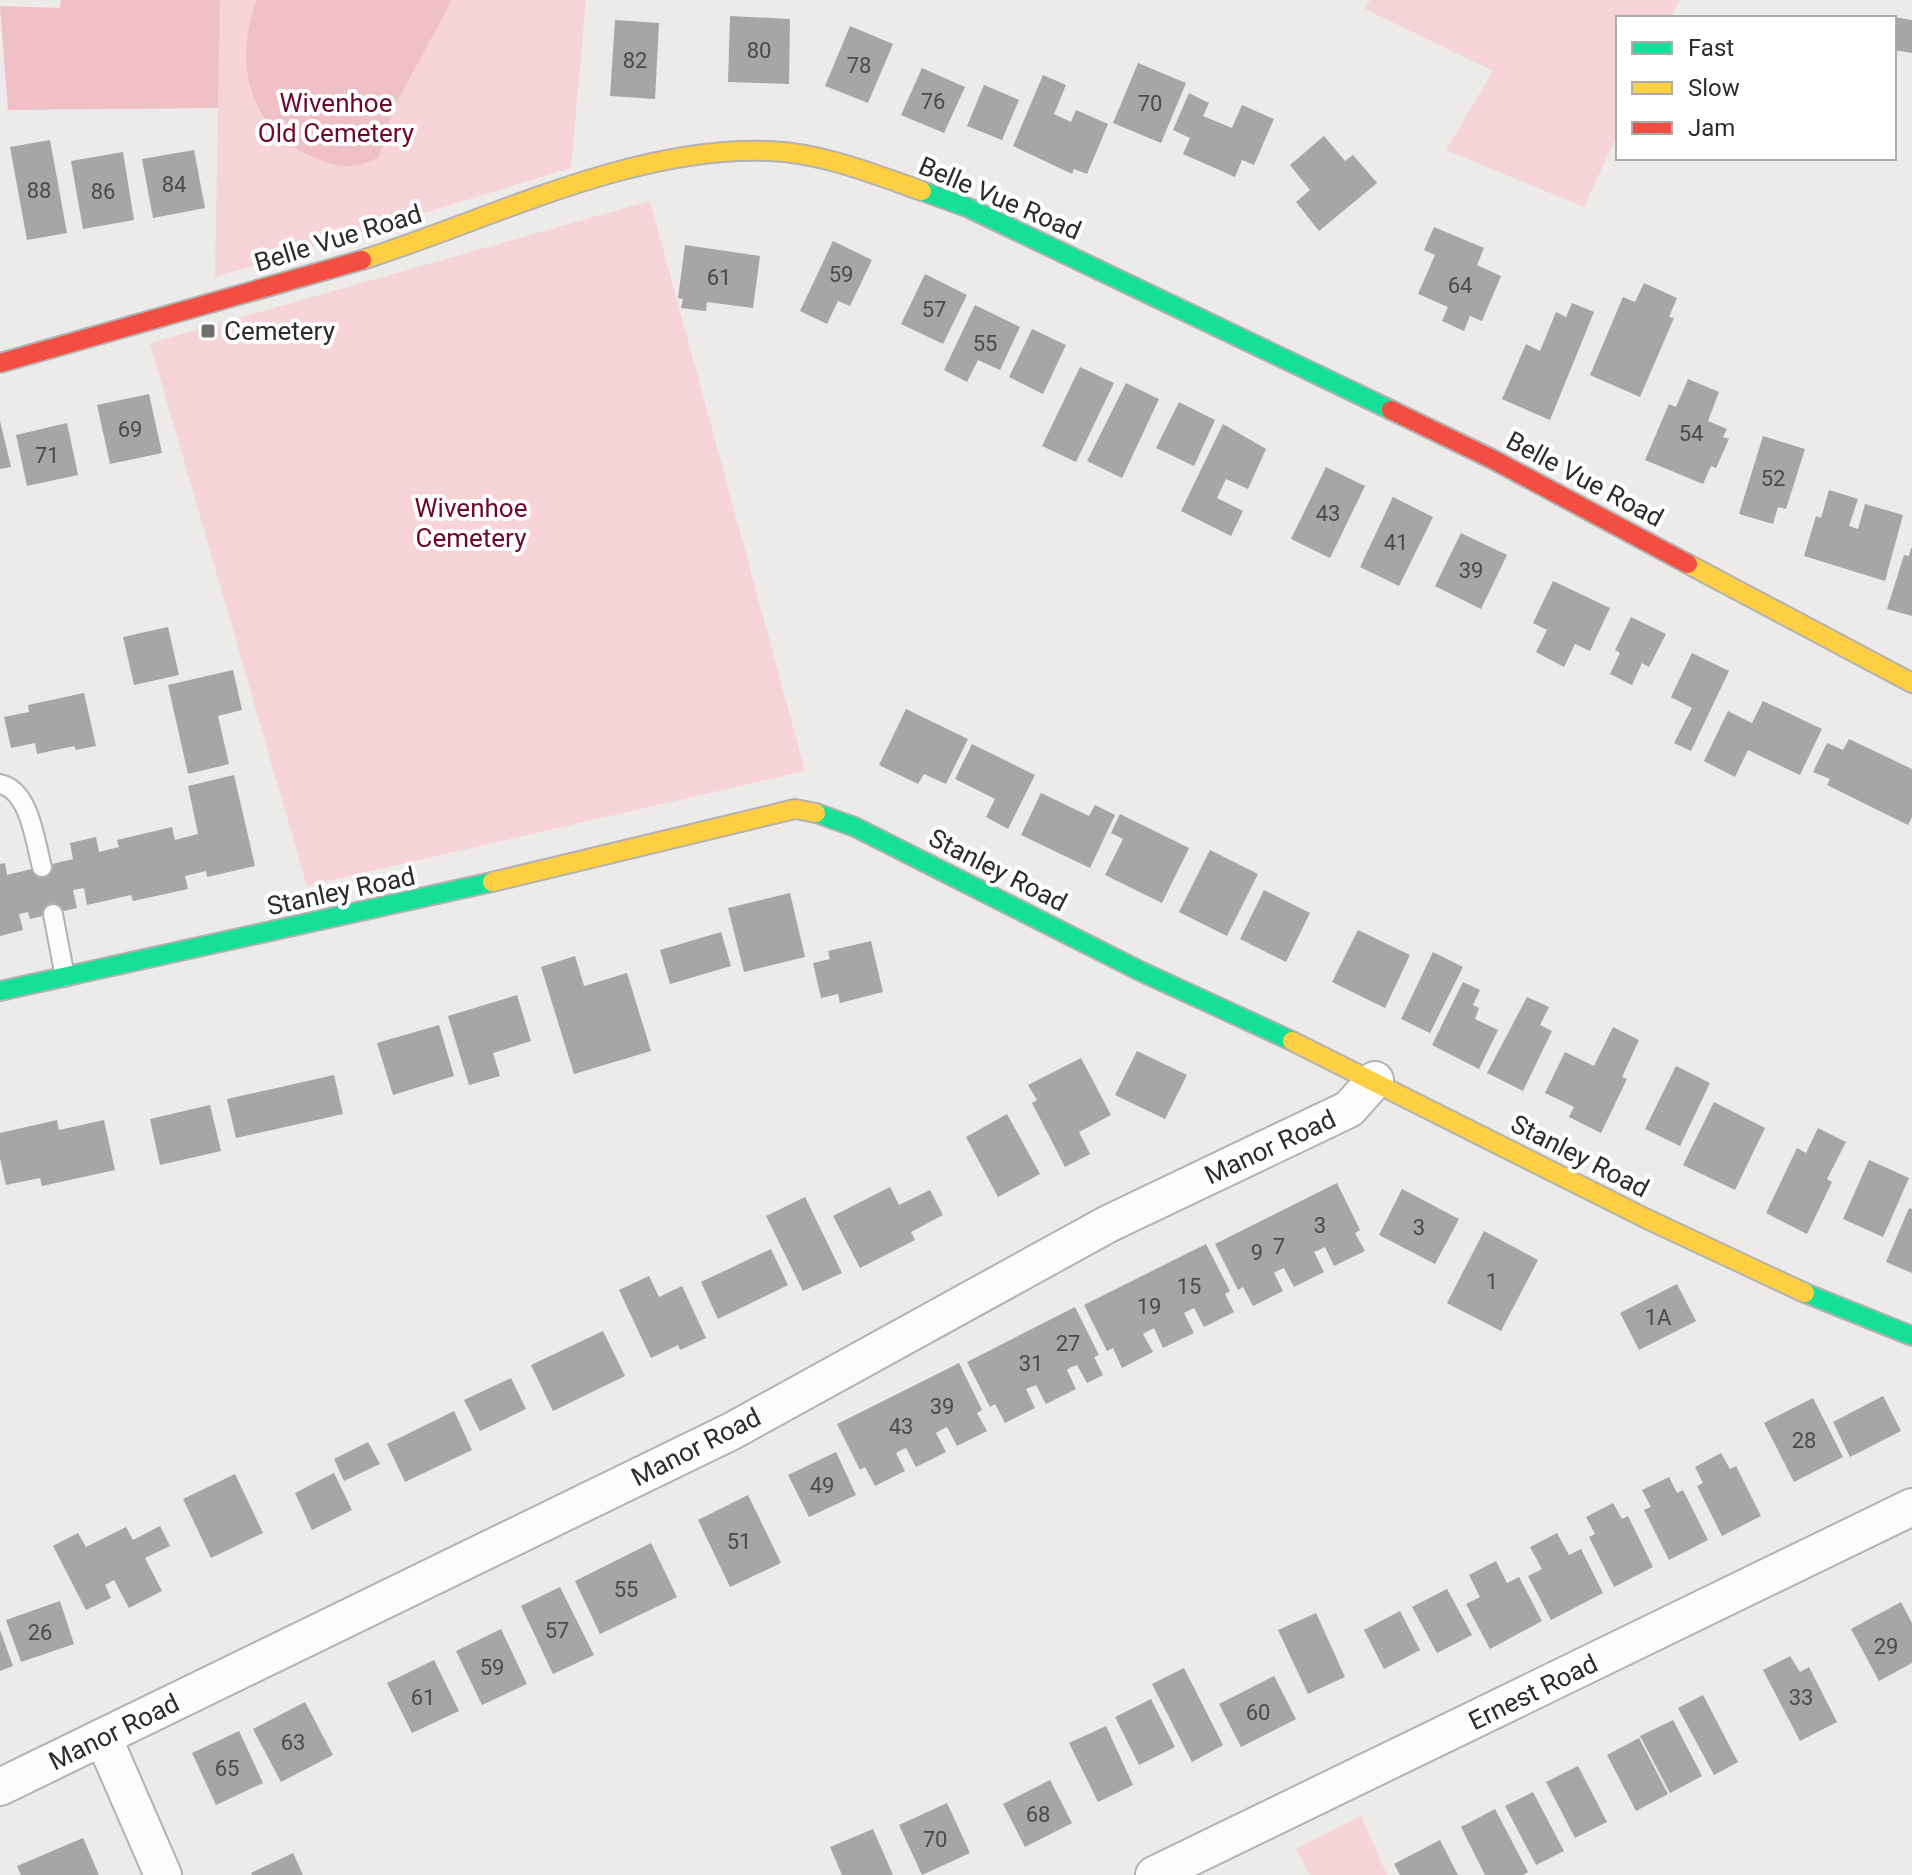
<svg xmlns="http://www.w3.org/2000/svg" width="1912" height="1875" font-family="Roboto,sans-serif">
  <style>
    .green { fill: #f6d4d8 }
    .forest { fill: #f0c0c7 }
    .building { fill: #a8a5a6 }
    .lines { fill: none; stroke-linecap: round; stroke-linejoin: round }
    .lane-casing { stroke: #b3b1b1; stroke-width: 22 }
    .street-casing { stroke: #b3b1b1; stroke-width: 40 }
    .fast-casing { stroke: #b3b1b1; stroke-width: 22 }
    .slow-casing { stroke: #b3b1b1; stroke-width: 22 }
    .jam-casing { stroke: #b3b1b1; stroke-width: 22 }
    .lane { stroke: #fcfcfc; stroke-width: 18 }
    .street { stroke: #fcfcfc; stroke-width: 36 }
    .fast { stroke: #16e098; stroke-width: 18 }
    .slow { stroke: #ffcf43; stroke-width: 18 }
    .jam { stroke: #f24e42; stroke-width: 18 }
    .poi-dot { fill: #706e6e; stroke: #fff; stroke-width: 3 }
    .labels { text-anchor: middle; dominant-baseline: central; stroke-width: 8; stroke-linejoin: round; paint-order: stroke }
    .number-label { font-size: 22px; fill: #4c4a4a }
    .park-label { font-size: 26px; fill: #6d082a; stroke: #fff }
    .street-label { font-size: 26px; fill: #2d2b2b; stroke: #fff }
    .poi-label { font-size: 26px; fill: #2d2b2b; stroke: #fff; text-anchor: start }
  </style>
  <rect width="100%" height="100%" fill="#edeaea"/>
  <g class="green">
    <polygon points="220,0 586,0 571,168 215,277"/>
    <polygon points="1370,0 1679,0 1671,18 1618,18 1618,133 1584,207 1446,150 1493,71 1365,9"/>
    <polygon points="650,201 805,771 307,886 150,343"/>
    <polygon points="1361,1816 1387,1875 1310,1875 1296,1849"/>
  </g>
  <g class="forest">
    <polygon points="61,0 220,0 218,108 8,110 0,6 60,8"/>
    <path d="M257,0H452L394,107L379,157C352,171 336,168 308,155C248,125 233,60 257,0Z"/>
  </g>
  <g class="building">
    <polygon points="730,16 790,19 789,84 728,82"/>
    <polygon points="1894,17 1912,20 1912,53 1894,50"/>
    <polygon points="615,20 659,23 655,99 610,96"/>
    <polygon points="850,26 893,44 868,103 825,86"/>
    <polygon points="1138,63 1186,83 1161,143 1113,123"/>
    <polygon points="922,68 965,87 944,133 901,115"/>
    <polygon points="1043,75 1066,85 1054,114 1071,122 1076,110 1108,124 1087,174 1074,169 1072,174 1013,146"/>
    <polygon points="984,85 1019,100 1002,140 967,126"/>
    <polygon points="1189,93 1209,103 1203,116 1232,128 1242,105 1274,119 1254,165 1242,160 1235,177 1183,154 1190,138 1173,130"/>
    <polygon points="1324,136 1345,161 1353,155 1377,183 1319,231 1296,202 1310,190 1290,165"/>
    <polygon points="50,140 67,233 27,240 10,147"/>
    <polygon points="194,150 205,208 153,218 142,159"/>
    <polygon points="123,152 134,220 83,229 71,161"/>
    <polygon points="1434,227 1484,248 1477,265 1501,276 1482,321 1470,316 1464,331 1442,321 1448,307 1418,294 1435,255 1424,250"/>
    <polygon points="833,241 872,260 850,306 838,301 827,324 800,311"/>
    <polygon points="685,245 760,256 753,308 707,302 706,311 681,308 683,299 678,298"/>
    <polygon points="925,274 967,295 943,344 901,324"/>
    <polygon points="1644,283 1677,298 1669,317 1674,318 1640,397 1590,375 1623,297 1635,302"/>
    <polygon points="1572,303 1594,312 1550,420 1502,399 1526,344 1540,351 1556,312 1566,317"/>
    <polygon points="975,305 1020,327 1000,370 978,360 967,382 944,370"/>
    <polygon points="1032,329 1066,345 1043,394 1009,377"/>
    <polygon points="1080,367 1114,383 1076,462 1042,446"/>
    <polygon points="1688,379 1719,392 1708,421 1727,429 1723,437 1729,439 1716,468 1711,466 1703,484 1645,460 1669,404 1676,407"/>
    <polygon points="1126,383 1159,399 1122,478 1087,461"/>
    <polygon points="149,394 162,453 110,464 97,405"/>
    <polygon points="1179,402 1215,420 1194,466 1156,448"/>
    <polygon points="0,421 11,467 0,469"/>
    <polygon points="67,423 78,475 27,486 16,435"/>
    <polygon points="1223,424 1266,449 1248,489 1226,479 1217,498 1243,511 1231,536 1181,511"/>
    <polygon points="1763,436 1805,449 1786,509 1778,507 1773,524 1739,514"/>
    <polygon points="1326,467 1365,486 1330,558 1291,539"/>
    <polygon points="1829,490 1858,499 1849,526 1858,529 1865,504 1903,515 1885,581 1804,556 1816,516 1821,518"/>
    <polygon points="1393,497 1433,517 1399,586 1360,567"/>
    <polygon points="1461,533 1507,555 1481,609 1435,586"/>
    <polygon points="1911,548 1912,548 1912,616 1887,609 1904,555 1909,556"/>
    <polygon points="1553,581 1610,608 1590,651 1575,644 1564,667 1536,652 1547,630 1533,623"/>
    <polygon points="1631,617 1666,634 1649,667 1642,663 1632,685 1610,674 1620,653 1615,650"/>
    <polygon points="168,627 179,675 134,685 123,637"/>
    <polygon points="1692,653 1729,671 1691,751 1674,743 1692,708 1671,697"/>
    <polygon points="233,670 242,710 218,716 229,764 188,774 168,685"/>
    <polygon points="84,693 96,746 76,750 74,746 37,754 35,743 11,748 4,717 29,712 28,705"/>
    <polygon points="1763,701 1822,729 1800,775 1748,750 1735,777 1704,761 1728,711 1752,723"/>
    <polygon points="906,709 968,739 946,784 924,774 918,784 879,765"/>
    <polygon points="1849,739 1912,769 1912,817 1908,825 1827,785 1830,779 1813,772 1827,743 1843,750"/>
    <polygon points="972,744 1035,775 1008,829 986,817 995,799 955,779"/>
    <polygon points="234,775 255,866 207,877 206,871 185,876 188,889 133,901 131,895 87,905 84,888 73,890 77,908 30,919 28,912 19,914 23,930 0,936 0,864 5,863 7,875 73,859 70,843 96,837 99,852 119,847 117,840 172,827 175,840 198,834 188,786"/>
    <polygon points="1041,793 1089,816 1095,805 1115,815 1090,868 1021,835"/>
    <polygon points="1120,814 1189,848 1162,903 1105,875 1123,839 1111,833"/>
    <polygon points="1210,850 1258,874 1227,936 1179,912"/>
    <polygon points="1264,890 1310,913 1286,962 1240,939"/>
    <polygon points="790,893 805,957 744,972 728,908"/>
    <polygon points="1358,930 1410,955 1385,1008 1332,982"/>
    <polygon points="721,932 731,966 670,984 660,950"/>
    <polygon points="871,941 883,992 840,1003 838,994 821,998 813,963 830,959 828,951"/>
    <polygon points="1433,952 1463,967 1430,1033 1401,1019"/>
    <polygon points="575,956 584,986 627,973 651,1051 574,1074 541,967"/>
    <polygon points="1463,982 1480,990 1473,1005 1479,1008 1475,1019 1498,1030 1479,1069 1432,1045"/>
    <polygon points="517,995 531,1041 493,1053 500,1076 469,1085 448,1016"/>
    <polygon points="1527,997 1549,1007 1540,1025 1552,1031 1523,1091 1487,1073"/>
    <polygon points="439,1025 454,1076 393,1095 377,1043"/>
    <polygon points="1613,1027 1639,1040 1622,1077 1627,1079 1601,1133 1569,1117 1574,1107 1545,1093 1565,1052 1594,1066"/>
    <polygon points="1137,1051 1187,1075 1165,1119 1115,1095"/>
    <polygon points="1081,1058 1111,1115 1079,1132 1090,1154 1065,1167 1032,1103 1037,1100 1028,1085"/>
    <polygon points="1676,1066 1710,1083 1680,1146 1645,1129"/>
    <polygon points="334,1075 343,1114 236,1138 227,1099"/>
    <polygon points="1714,1102 1765,1128 1735,1190 1683,1165"/>
    <polygon points="210,1105 221,1151 160,1165 150,1119"/>
    <polygon points="1007,1114 1040,1174 998,1197 966,1137"/>
    <polygon points="57,1120 59,1130 104,1120 115,1170 42,1186 40,1178 6,1185 0,1158 0,1133"/>
    <polygon points="1818,1128 1846,1142 1827,1179 1832,1182 1807,1234 1766,1213 1797,1148 1806,1153"/>
    <polygon points="1869,1160 1909,1178 1883,1237 1843,1219"/>
    <polygon points="1337,1183 1360,1230 1355,1233 1365,1251 1334,1266 1325,1247 1319,1250 1314,1252 1324,1272 1294,1287 1284,1268 1279,1270 1274,1273 1283,1291 1253,1306 1243,1287 1238,1290 1215,1244"/>
    <polygon points="890,1187 899,1205 930,1190 943,1215 911,1232 915,1240 860,1268 833,1216"/>
    <polygon points="1402,1189 1459,1219 1435,1264 1379,1235"/>
    <polygon points="805,1197 842,1273 803,1291 766,1216"/>
    <polygon points="1909,1208 1912,1209 1912,1273 1886,1262"/>
    <polygon points="1484,1231 1538,1260 1501,1331 1447,1303"/>
    <polygon points="1206,1244 1230,1291 1225,1294 1234,1312 1204,1327 1194,1308 1184,1313 1194,1333 1163,1348 1154,1328 1148,1331 1143,1334 1153,1352 1122,1368 1113,1348 1107,1351 1084,1305"/>
    <polygon points="771,1249 788,1285 718,1319 701,1282"/>
    <polygon points="649,1276 659,1297 682,1286 706,1338 680,1350 678,1345 651,1358 619,1290"/>
    <polygon points="1677,1284 1696,1321 1639,1350 1620,1313"/>
    <polygon points="1075,1307 1099,1355 1094,1357 1103,1375 1087,1383 1077,1365 1071,1367 1067,1370 1076,1389 1046,1404 1036,1385 1026,1389 1035,1408 1005,1423 995,1404 990,1407 967,1362"/>
    <polygon points="603,1331 625,1376 553,1411 531,1365"/>
    <polygon points="959,1363 982,1410 977,1413 987,1431 957,1446 947,1427 941,1430 936,1433 946,1452 916,1467 906,1448 901,1450 896,1453 905,1471 875,1486 865,1467 860,1470 837,1424"/>
    <polygon points="511,1378 526,1409 480,1431 464,1400"/>
    <polygon points="1883,1396 1901,1431 1850,1457 1833,1422"/>
    <polygon points="1813,1398 1843,1457 1794,1482 1764,1423"/>
    <polygon points="454,1411 472,1450 405,1482 387,1444"/>
    <polygon points="368,1442 380,1464 344,1481 334,1459"/>
    <polygon points="836,1452 856,1495 809,1517 788,1475"/>
    <polygon points="1721,1453 1730,1469 1736,1466 1761,1516 1722,1536 1697,1486 1703,1483 1695,1467"/>
    <polygon points="334,1473 352,1510 312,1530 295,1493"/>
    <polygon points="235,1474 263,1533 211,1558 183,1499"/>
    <polygon points="1669,1477 1677,1493 1683,1490 1708,1540 1669,1560 1644,1510 1651,1507 1642,1490"/>
    <polygon points="748,1495 781,1563 730,1587 698,1520"/>
    <polygon points="1613,1503 1622,1519 1628,1516 1653,1567 1614,1587 1589,1537 1595,1534 1586,1517"/>
    <polygon points="160,1526 170,1546 145,1558 162,1591 129,1608 114,1580 105,1585 111,1598 86,1610 53,1546 78,1533 86,1547 126,1527 133,1540"/>
    <polygon points="1557,1533 1569,1555 1581,1549 1603,1593 1551,1620 1528,1576 1542,1569 1530,1547"/>
    <polygon points="651,1543 677,1597 600,1634 575,1581"/>
    <polygon points="1496,1561 1507,1583 1519,1577 1542,1621 1490,1649 1466,1604 1480,1597 1469,1575"/>
    <polygon points="560,1587 594,1655 553,1674 521,1606"/>
    <polygon points="1447,1589 1472,1635 1437,1653 1412,1607"/>
    <polygon points="60,1601 74,1644 21,1662 6,1620"/>
    <polygon points="1901,1602 1912,1623 1912,1663 1879,1681 1851,1629"/>
    <polygon points="1400,1611 1420,1650 1384,1669 1364,1630"/>
    <polygon points="1316,1613 1345,1677 1308,1694 1278,1630"/>
    <polygon points="501,1629 527,1684 482,1705 456,1651"/>
    <polygon points="0,1630 13,1666 0,1671"/>
    <polygon points="1790,1656 1800,1672 1809,1667 1837,1722 1800,1741 1763,1670"/>
    <polygon points="434,1660 459,1711 412,1733 387,1683"/>
    <polygon points="1184,1668 1223,1745 1192,1762 1152,1684"/>
    <polygon points="1274,1676 1296,1719 1241,1747 1219,1704"/>
    <polygon points="1703,1695 1738,1762 1714,1775 1678,1708"/>
    <polygon points="1151,1699 1175,1747 1139,1765 1115,1717"/>
    <polygon points="305,1702 333,1755 281,1782 253,1729"/>
    <polygon points="1673,1720 1702,1776 1670,1793 1640,1736"/>
    <polygon points="1106,1726 1133,1785 1098,1802 1069,1743"/>
    <polygon points="239,1731 263,1783 216,1805 192,1753"/>
    <polygon points="1639,1738 1668,1794 1636,1811 1607,1755"/>
    <polygon points="1578,1766 1607,1822 1575,1838 1546,1782"/>
    <polygon points="1050,1780 1072,1823 1025,1847 1003,1804"/>
    <polygon points="1533,1792 1564,1851 1536,1865 1505,1806"/>
    <polygon points="947,1803 970,1853 922,1875 899,1825"/>
    <polygon points="1495,1809 1528,1872 1523,1875 1485,1875 1461,1827"/>
    <polygon points="873,1829 893,1875 842,1875 830,1847"/>
    <polygon points="83,1838 99,1875 21,1875 17,1866"/>
    <polygon points="1440,1840 1458,1875 1400,1875 1394,1864"/>
    <polygon points="293,1853 303,1875 252,1875 251,1873"/>
  </g>
  <g class="lines">
    <g class="lane-casing">
      <g id="lane">
        <path d="M0,784C30,790 35,842 42,867"/>
        <polyline points="53,914 65,977"/>
      </g>
    </g>
    <g class="street-casing">
      <g id="street">
        <polyline points="103,1737 163,1875"/>
        <polyline points="0,1787 732,1431 1108,1224 1349,1109 1375,1080"/>
        <polyline points="1154,1875 1912,1507"/>
      </g>
    </g>
    <g class="fast-casing">
      <g id="fast">
        <polyline points="922,191 969,208 1391,410"/>
        <polyline points="816,813 855,827 1140,971 1292,1041"/>
        <polyline points="0,991 492,882"/>
        <polyline points="1805,1293 1912,1336"/>
      </g>
    </g>
    <g class="slow-casing">
      <g id="slow">
        <path d="M362,260C491,219 634,145 770,151C822,153 874,174 922,191"/>
        <polyline points="1688,564 1912,683"/>
        <polyline points="492,882 795,809 816,813"/>
        <polyline points="1292,1041 1647,1219 1805,1293"/>
      </g>
    </g>
    <g class="jam-casing">
      <g id="jam">
        <polyline points="0,363 362,260"/>
        <polyline points="1391,410 1494,460 1688,564"/>
      </g>
    </g>
    <use href="#lane" class="lane"/>
    <use href="#street" class="street"/>
    <use href="#fast" class="fast"/>
    <use href="#slow" class="slow"/>
    <use href="#jam" class="jam"/>
  </g>
  <rect class="poi-dot" x="200" y="323" width="16" height="16" rx="4"/>
  <g class="labels">
    <g class="number-label">
      <text x="759" y="50">80</text>
      <text x="635" y="60">82</text>
      <text x="859" y="65">78</text>
      <text x="933" y="101">76</text>
      <text x="1150" y="103">70</text>
      <text x="174" y="184">84</text>
      <text x="39" y="190">88</text>
      <text x="103" y="191">86</text>
      <text x="841" y="274">59</text>
      <text x="719" y="277">61</text>
      <text x="1460" y="285">64</text>
      <text x="934" y="309">57</text>
      <text x="985" y="343">55</text>
      <text x="130" y="429">69</text>
      <text x="1691" y="433">54</text>
      <text x="47" y="455">71</text>
      <text x="1773" y="478">52</text>
      <text x="1328" y="513">43</text>
      <text x="1396" y="542">41</text>
      <text x="1471" y="570">39</text>
      <text x="1320" y="1225">3</text>
      <text x="1419" y="1227">3</text>
      <text x="1279" y="1246">7</text>
      <text x="1257" y="1252">9</text>
      <text x="1492" y="1281">1</text>
      <text x="1189" y="1286">15</text>
      <text x="1149" y="1306">19</text>
      <text x="1658" y="1317">1A</text>
      <text x="1068" y="1343">27</text>
      <text x="1031" y="1363">31</text>
      <text x="942" y="1406">39</text>
      <text x="901" y="1426">43</text>
      <text x="1804" y="1440">28</text>
      <text x="822" y="1485">49</text>
      <text x="739" y="1541">51</text>
      <text x="626" y="1589">55</text>
      <text x="557" y="1630">57</text>
      <text x="40" y="1632">26</text>
      <text x="1886" y="1646">29</text>
      <text x="492" y="1667">59</text>
      <text x="423" y="1697">61</text>
      <text x="1801" y="1697">33</text>
      <text x="1258" y="1712">60</text>
      <text x="293" y="1742">63</text>
      <text x="227" y="1768">65</text>
      <text x="1038" y="1814">68</text>
      <text x="935" y="1839">70</text>
    </g>
    <g class="park-label">
      <text x="336" y="103">Wivenhoe<tspan x="336" dy="30">Old Cemetery</tspan></text>
      <text x="471" y="508">Wivenhoe<tspan x="471" dy="30">Cemetery</tspan></text>
    </g>
    <g class="street-label">
      <text transform="translate(1000 198) rotate(23)">Belle Vue Road</text>
      <text transform="translate(338 238) rotate(-17)">Belle Vue Road</text>
      <text transform="translate(1585 479) rotate(28)">Belle Vue Road</text>
      <text transform="translate(998 870) rotate(27)">Stanley Road</text>
      <text transform="translate(341 891) rotate(-12)">Stanley Road</text>
      <text transform="translate(1270 1147) rotate(-25)">Manor Road</text>
      <text transform="translate(1580 1156) rotate(27)">Stanley Road</text>
      <text transform="translate(696 1447) rotate(-27)">Manor Road</text>
      <text transform="translate(1533 1692) rotate(-26)">Ernest Road</text>
      <text transform="translate(114 1732) rotate(-26)">Manor Road</text>
    </g>
    <g class="poi-label">
      <text x="224" y="331">Cemetery</text>
    </g>
  </g>
  <rect x="1616" y="16" width="280" height="144" fill="#ffffff" stroke="#abaaaa" stroke-width="2"/>
  <rect x="1632" y="42" width="40" height="12" fill="#16e098" stroke="#abaaaa" stroke-width="2"/>
  <text x="1688" y="56" font-size="24" fill="#2d2b2b">Fast</text>
  <rect x="1632" y="82" width="40" height="12" fill="#ffcf43" stroke="#abaaaa" stroke-width="2"/>
  <text x="1688" y="96" font-size="24" fill="#2d2b2b">Slow</text>
  <rect x="1632" y="122" width="40" height="12" fill="#f24e42" stroke="#abaaaa" stroke-width="2"/>
  <text x="1688" y="136" font-size="24" fill="#2d2b2b">Jam</text>
</svg>
